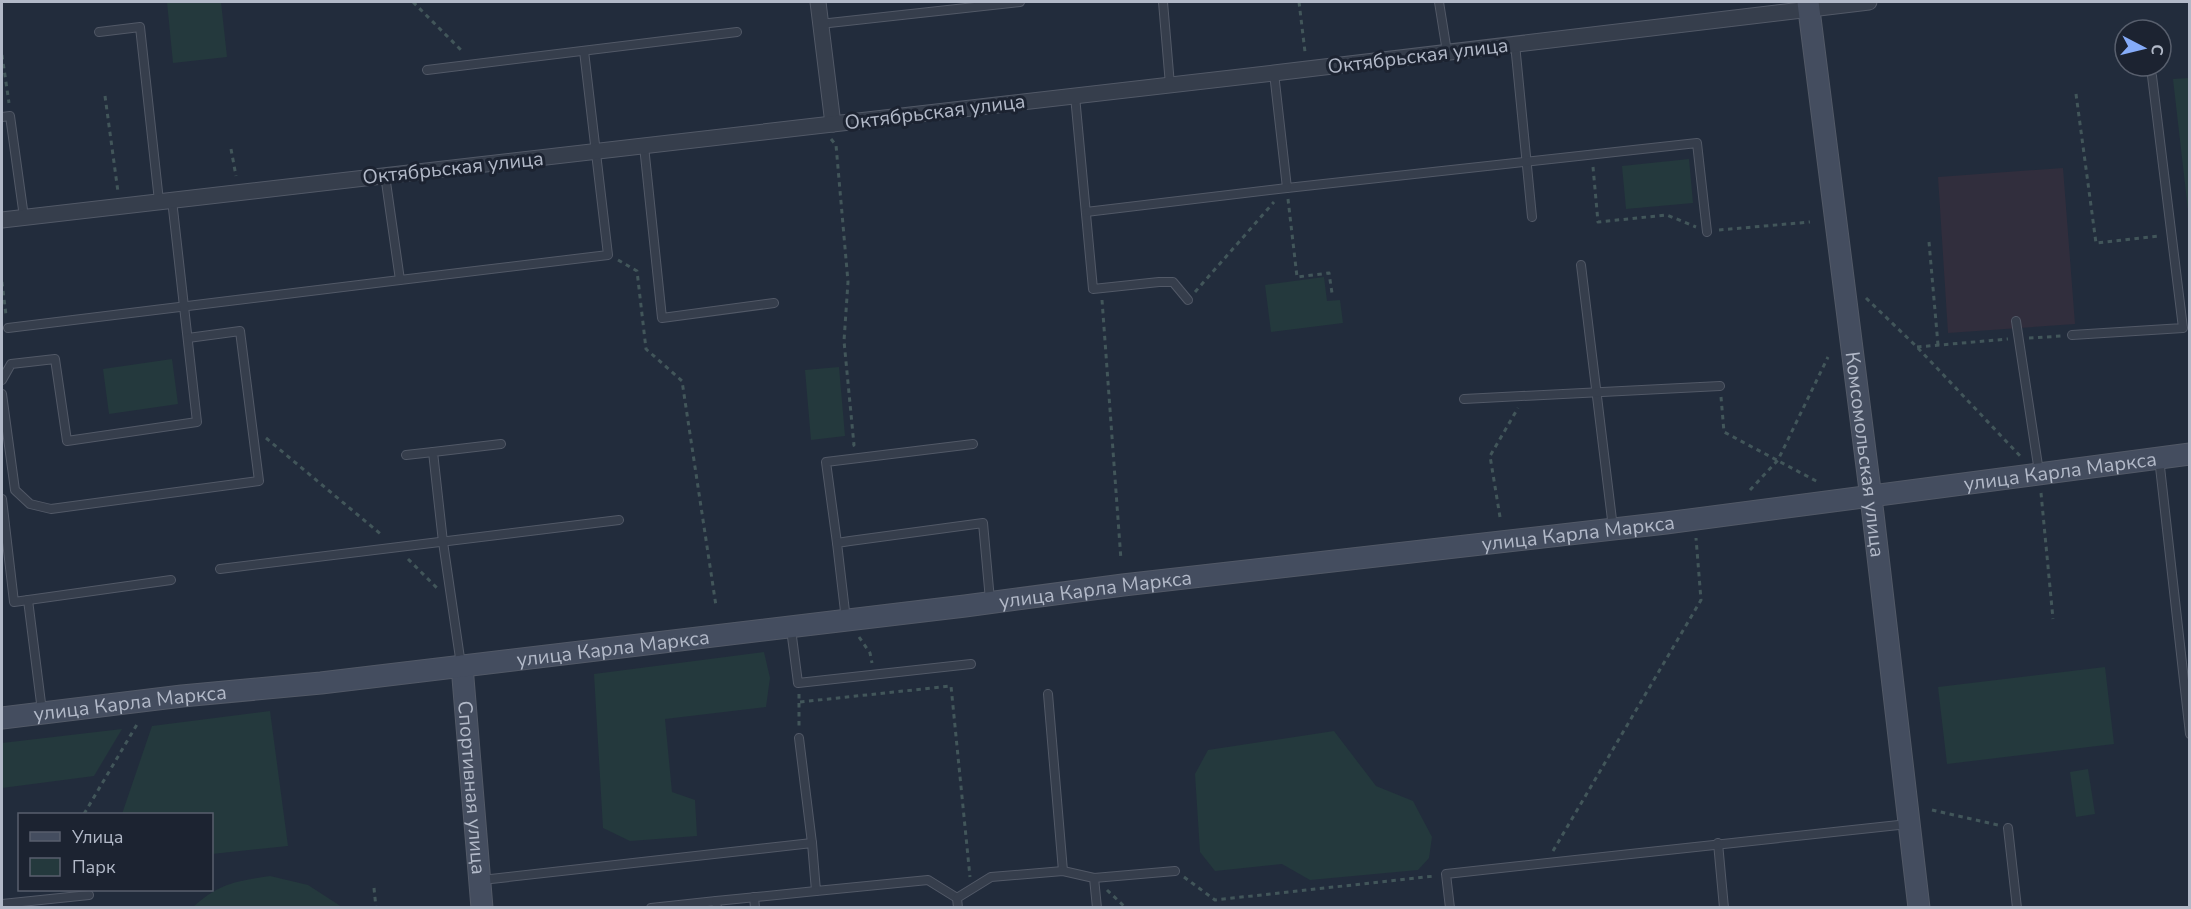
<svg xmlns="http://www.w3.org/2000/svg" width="2191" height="909" font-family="'Nunito Sans',sans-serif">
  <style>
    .medical { fill: #312e3d }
    .green { fill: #24393d }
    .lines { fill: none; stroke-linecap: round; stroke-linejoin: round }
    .lane-casing { stroke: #525967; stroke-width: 10 }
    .street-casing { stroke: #525967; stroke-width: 17 }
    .secondary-casing { stroke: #525967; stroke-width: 23 }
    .path { stroke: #42565a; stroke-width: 3; stroke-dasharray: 4.5 4.5; stroke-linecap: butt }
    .lane { stroke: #363e4c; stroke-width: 8 }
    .street { stroke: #363e4c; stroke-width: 15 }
    .secondary { stroke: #444d5f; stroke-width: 21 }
    .labels { text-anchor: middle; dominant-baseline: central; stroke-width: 6; stroke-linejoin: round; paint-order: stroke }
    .street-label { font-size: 20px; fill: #b2b9c8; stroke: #1c2331 }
  </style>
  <rect width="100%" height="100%" fill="#222c3c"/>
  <polygon class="medical" points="2063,168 2075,324 1948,333 1938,177"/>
  <g class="green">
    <polygon points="167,2 221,2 227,57 173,63"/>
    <polygon points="2189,78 2190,78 2189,219 2173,79"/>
    <polygon points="1689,159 1693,203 1626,209 1622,166"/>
    <polygon points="1324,277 1327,301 1340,300 1343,323 1271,332 1265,285"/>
    <polygon points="172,359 178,404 109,414 103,369"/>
    <polygon points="839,367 845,436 811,440 805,370"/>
    <polygon points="764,652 770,678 766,707 665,719 672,792 695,800 697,836 630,841 603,828 594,674"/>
    <polygon points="2105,667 2114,744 1947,764 1938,687"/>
    <polygon points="270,711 288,846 212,854 212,814 122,814 152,726"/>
    <polygon points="122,729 94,776 2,788 2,743"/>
    <polygon points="1334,731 1376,786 1413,801 1432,837 1429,858 1418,870 1310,880 1282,864 1215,871 1200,852 1195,774 1208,750"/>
    <polygon points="2088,769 2095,814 2076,817 2070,772"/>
    <path d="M270,876L308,885L342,907H193C219,883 237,881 270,876Z"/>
  </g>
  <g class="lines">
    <g class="lane-casing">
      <g id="lane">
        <polyline points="1163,2 1170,85"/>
        <polyline points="1439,2 1447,52"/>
        <polyline points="820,24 1020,2"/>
        <polyline points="99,32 140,27 159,201"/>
        <polyline points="1515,44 1532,217"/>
        <polyline points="427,70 737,32"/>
        <polyline points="1274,73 1287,188 1697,143 1707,232"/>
        <polyline points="1075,96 1093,289 1159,282 1173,282 1188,300"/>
        <polyline points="2,117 10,116 24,217"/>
        <polyline points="644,146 662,318 774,303"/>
        <polyline points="1086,212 1287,188"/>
        <polyline points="1581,265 1613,528"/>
        <polyline points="400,280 608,255 584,51"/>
        <polyline points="2016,321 2039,472"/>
        <polyline points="8,328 400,280 385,175"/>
        <polyline points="2072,335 2183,328 2152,76"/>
        <polyline points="2,380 11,364 55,359 67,441 197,422 172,200"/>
        <polyline points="2,394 15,490 30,504 51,509 259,481 240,331 188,338"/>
        <polyline points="1464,399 1720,386"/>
        <polyline points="406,455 433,452"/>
        <polyline points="2159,458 2190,734"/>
        <polyline points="2,499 14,602 171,580"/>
        <polyline points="837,543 826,462 973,444"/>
        <polyline points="220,569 619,520"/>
        <polyline points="28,600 42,711"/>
        <polyline points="846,620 837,543 850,541 983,523 990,600"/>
        <polyline points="791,629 798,683 971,664"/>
        <polyline points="461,665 443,542 433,452 501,444"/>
        <polyline points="1048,694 1063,871"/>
        <polyline points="799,738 812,843"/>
        <polyline points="2008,828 2017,908"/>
        <polyline points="1718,843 1724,908"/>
        <polyline points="1094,878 1175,871"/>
        <polyline points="482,880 812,843 816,891 928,880 957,898"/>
        <polyline points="754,897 755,908"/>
        <polyline points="2,904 89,895"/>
        <polyline points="651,908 716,901"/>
        <polyline points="717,908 716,901 816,891"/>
        <polyline points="958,908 957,898 991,877 1063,871 1094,878 1097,908"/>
        <polyline points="1450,908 1446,874 1908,824"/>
      </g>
    </g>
    <g class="street-casing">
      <g id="street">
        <polyline points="818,2 833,124"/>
        <polyline points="2,220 1274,73 1869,2"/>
      </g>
    </g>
    <g class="secondary-casing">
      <g id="secondary">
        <path id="s1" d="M1808,2L1873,514L1919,908"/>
        <path id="s2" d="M462,666L482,908"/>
        <path id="s3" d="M2,718L182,696L321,683L965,606L1123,585L1666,523L2190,454"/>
      </g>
    </g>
    <g class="path">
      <polyline points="413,2 463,52"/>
      <polyline points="1299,2 1305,52"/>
      <polyline points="2,55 9,103"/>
      <polyline points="2076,94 2096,243 2159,236"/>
      <polyline points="105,96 118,192"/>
      <polyline points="831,139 836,145 848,282 844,341 854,445 851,446"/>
      <polyline points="231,149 236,176"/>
      <polyline points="1593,167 1598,222 1667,215 1696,227"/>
      <polyline points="1288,199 1297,277 1329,273 1332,293"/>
      <polyline points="1719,230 1810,222"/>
      <polyline points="1929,242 1938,345"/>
      <polyline points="618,260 637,271 646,349 682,381 716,606"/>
      <polyline points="2,282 6,315"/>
      <polyline points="1195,292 1274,202"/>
      <polyline points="1866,298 1917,347 2022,458"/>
      <polyline points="1102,300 1121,560"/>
      <polyline points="2029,338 2062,336"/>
      <polyline points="1917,347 2008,339"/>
      <polyline points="1721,397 1724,432 1818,482"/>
      <polyline points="266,438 383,536"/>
      <polyline points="1750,490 1778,460 1828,357"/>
      <polyline points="2041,493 2053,619"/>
      <polyline points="1500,517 1490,456 1518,408"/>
      <polyline points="408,559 437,588"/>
      <polyline points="859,637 870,653 872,663"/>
      <polyline points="799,694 799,726"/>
      <polyline points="800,702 951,686 970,877"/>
      <polyline points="1932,810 1998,825"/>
      <polyline points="84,814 139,721"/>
      <polyline points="1553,851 1701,600 1696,538"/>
      <polyline points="1184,877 1215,900 1435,876"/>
      <polyline points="374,888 376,908"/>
      <polyline points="1107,890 1126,908"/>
    </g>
    <use href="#lane" class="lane"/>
    <use href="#street" class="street"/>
    <use href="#secondary" class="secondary"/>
  </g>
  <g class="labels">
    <g class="street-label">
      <text transform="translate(1418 56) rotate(-7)">Октябрьская улица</text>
      <text transform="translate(935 112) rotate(-7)">Октябрьская улица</text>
      <text transform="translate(453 168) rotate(-6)">Октябрьская улица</text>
      <text stroke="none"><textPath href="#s1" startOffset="456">Комсомольская улица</textPath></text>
      <text stroke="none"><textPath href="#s3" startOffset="2073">улица Карла Маркса</textPath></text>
      <text stroke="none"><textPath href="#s3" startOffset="1587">улица Карла Маркса</textPath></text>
      <text stroke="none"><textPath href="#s3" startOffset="1101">улица Карла Маркса</textPath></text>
      <text stroke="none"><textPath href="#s3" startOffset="615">улица Карла Маркса</textPath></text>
      <text stroke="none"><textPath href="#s3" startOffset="129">улица Карла Маркса</textPath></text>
      <text stroke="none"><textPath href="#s2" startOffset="122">Спортивная улица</textPath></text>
    </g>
  </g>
  <rect width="2191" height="909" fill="none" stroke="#b2b9c8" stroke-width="6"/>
  <rect x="18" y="813" width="195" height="78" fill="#1c2331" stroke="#585f6d" stroke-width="1.5"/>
  <rect x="30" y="832" width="30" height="9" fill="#444d5f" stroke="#585f6d" stroke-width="1.5"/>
  <text x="72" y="843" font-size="18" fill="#b2b9c8">Улица</text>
  <rect x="30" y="858" width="30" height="18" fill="#24393d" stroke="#585f6d" stroke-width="1.5"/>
  <text x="72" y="873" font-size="18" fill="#b2b9c8">Парк</text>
  <g transform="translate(2143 48) rotate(97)"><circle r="28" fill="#1c2331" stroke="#585f6d" stroke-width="1.5"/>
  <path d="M0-4.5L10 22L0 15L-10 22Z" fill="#86acf9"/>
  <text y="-9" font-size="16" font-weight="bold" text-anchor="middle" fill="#b2b9c8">С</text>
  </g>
</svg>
